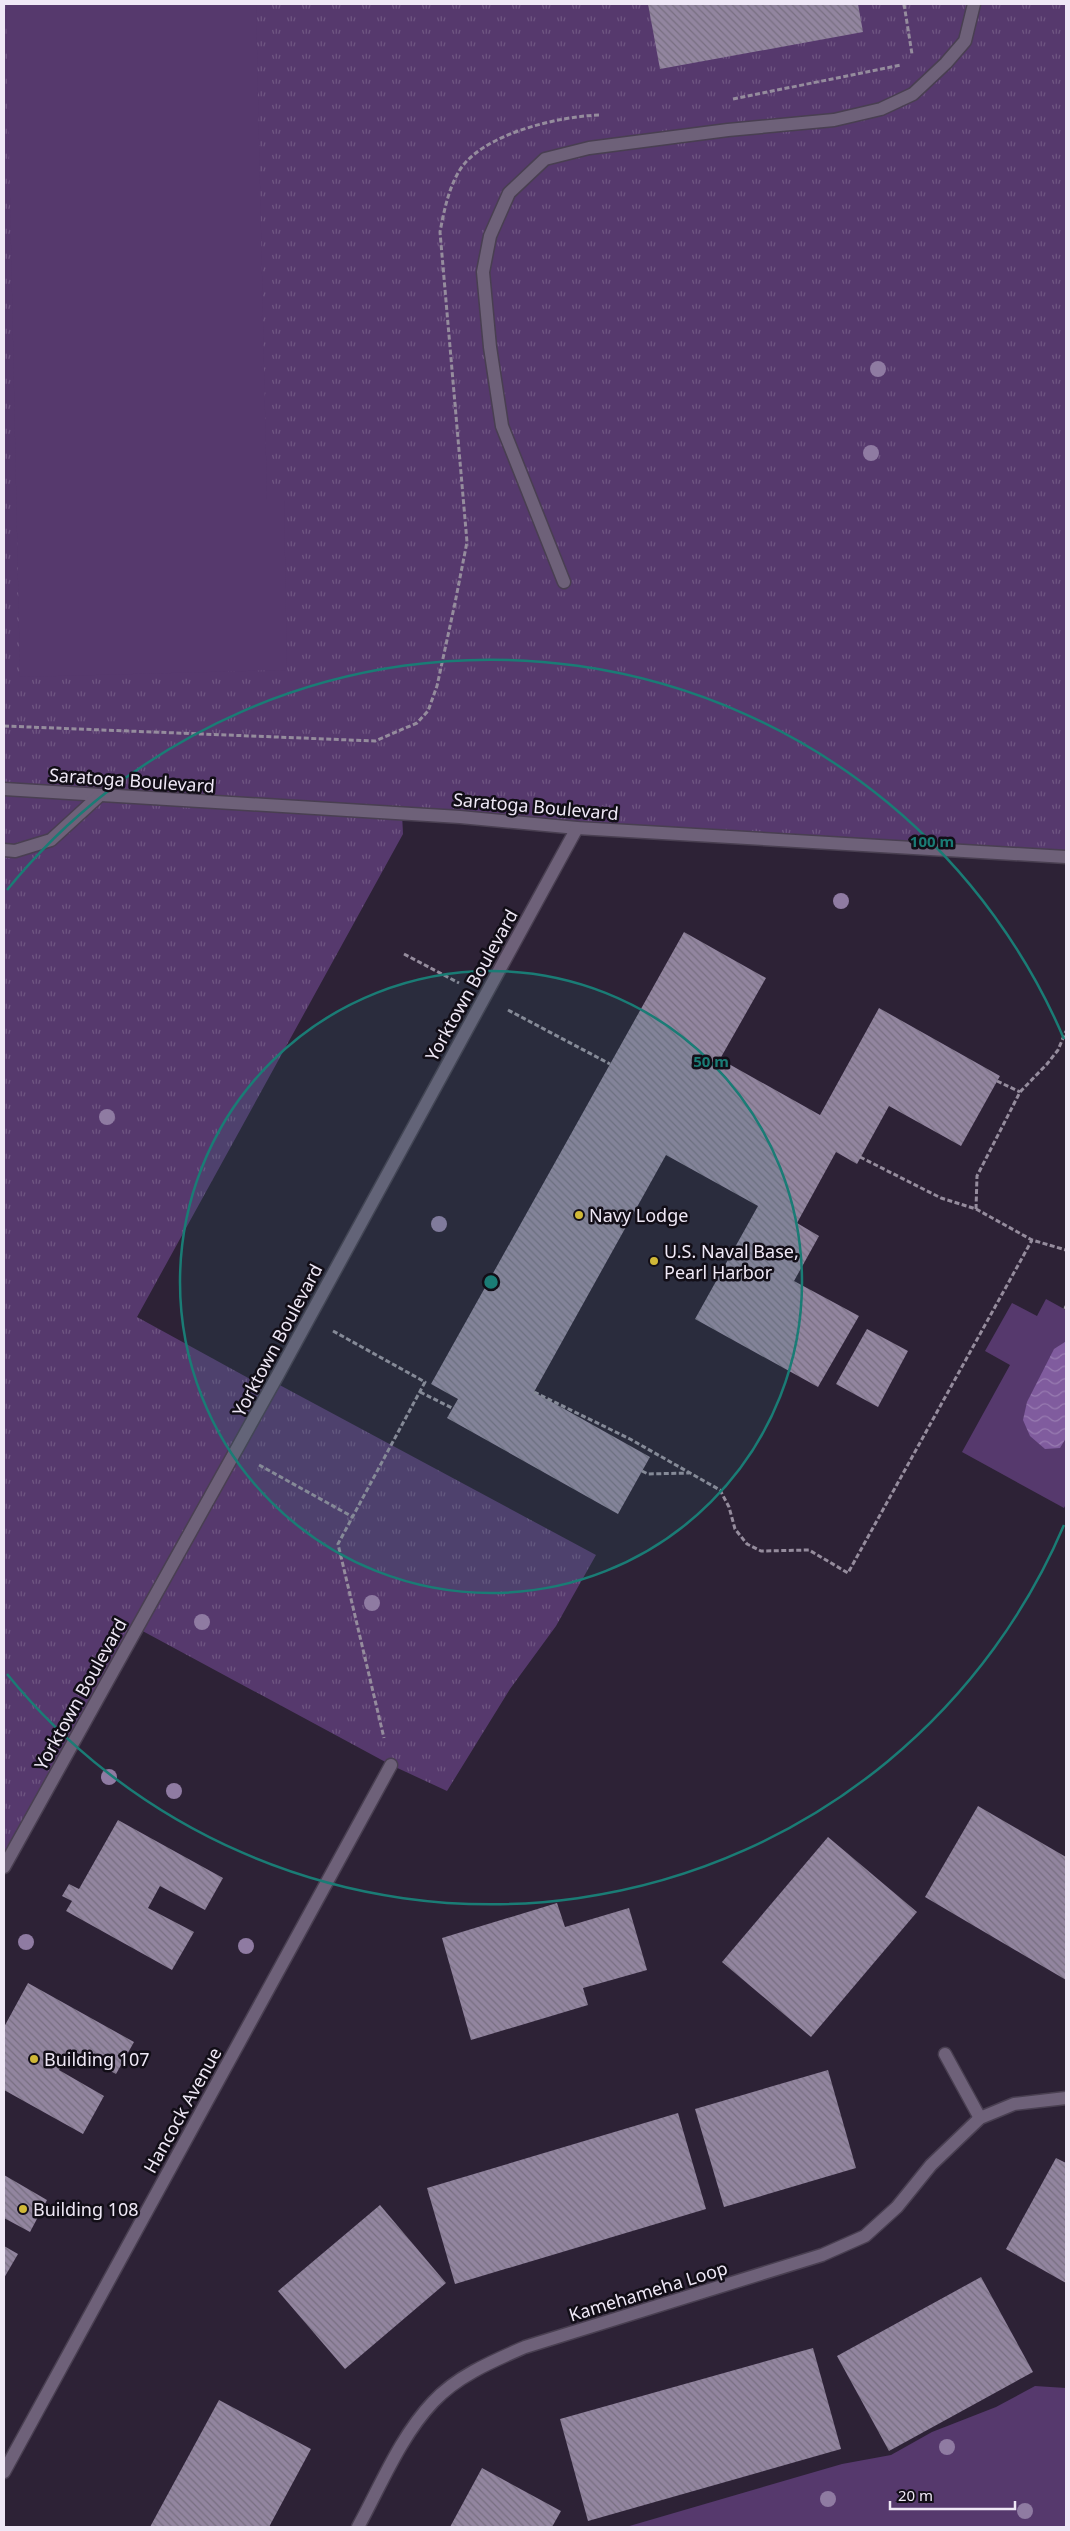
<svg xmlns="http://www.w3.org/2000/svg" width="1070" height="2531" font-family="'Noto Sans',sans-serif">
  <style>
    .grass { fill: url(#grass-tufts) }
    .park { fill: #56396d }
    .water { fill: url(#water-waves) }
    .building { fill: url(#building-back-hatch) }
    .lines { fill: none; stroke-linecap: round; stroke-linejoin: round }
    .minor-casing { stroke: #493f51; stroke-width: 15 }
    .path { stroke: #958c9d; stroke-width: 3; stroke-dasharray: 5 2.5; stroke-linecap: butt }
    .minor { stroke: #6e6179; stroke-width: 12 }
    .tree { fill: #8f7ba2 }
    .ring { fill: none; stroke: #1a7c75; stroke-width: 2.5 }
    .poi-dot { fill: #d0b837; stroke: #120e17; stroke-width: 2 }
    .labels { text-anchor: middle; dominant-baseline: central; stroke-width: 5; stroke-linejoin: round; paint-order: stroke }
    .street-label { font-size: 18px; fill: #efe8f6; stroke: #120e17 }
    .poi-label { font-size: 18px; fill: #efe8f6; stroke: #120e17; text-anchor: start }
    .centre { fill: #1a7c75; stroke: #120e17; stroke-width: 2.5 }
    .ring-label { font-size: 15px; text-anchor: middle; font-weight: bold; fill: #1a7c75; stroke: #120e17; stroke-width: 5; stroke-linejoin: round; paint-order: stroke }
  </style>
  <defs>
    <pattern id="grass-tufts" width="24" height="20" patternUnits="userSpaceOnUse" patternTransform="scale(1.25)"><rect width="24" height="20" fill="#56396d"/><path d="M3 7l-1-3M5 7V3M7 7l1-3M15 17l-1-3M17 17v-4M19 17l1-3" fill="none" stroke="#6f5682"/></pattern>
    <pattern id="water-waves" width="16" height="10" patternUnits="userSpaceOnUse" patternTransform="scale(1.25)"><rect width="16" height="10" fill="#805c9e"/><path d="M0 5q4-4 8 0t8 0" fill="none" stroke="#987bb1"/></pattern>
    <pattern id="building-back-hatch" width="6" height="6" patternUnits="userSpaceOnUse" patternTransform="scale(1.25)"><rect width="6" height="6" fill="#92859f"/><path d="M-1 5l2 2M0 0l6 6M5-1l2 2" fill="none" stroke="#786f81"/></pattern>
  </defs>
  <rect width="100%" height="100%" fill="#2d2236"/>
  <polygon class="grass" points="4,4 1066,4 1066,857 402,814 403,834 137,1317 270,1390 274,1382 596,1555 556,1626 510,1689 447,1791 391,1765 137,1628 4,1867"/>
  <g class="park">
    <polygon points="6,4 256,4 267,500 284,500 287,670 20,677"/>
    <polygon points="1046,1299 1066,1310 1066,1504 1064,1508 962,1452 1010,1365 985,1351 1012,1303 1037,1316"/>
    <polygon points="1035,2386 1066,2388 1066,2527 626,2527 842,2464 891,2455 932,2432 996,2407"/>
  </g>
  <polygon class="water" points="1065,1342 1066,1438 1060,1448 1045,1449 1030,1436 1023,1420 1027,1402 1054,1349"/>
  <g class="building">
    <polygon points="648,4 858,4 863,32 660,69"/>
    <polygon points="684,932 766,978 720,1059 820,1115 879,1008 1000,1076 961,1146 889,1106 857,1164 836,1152 797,1223 819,1236 794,1281 859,1316 818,1387 695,1319 758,1206 666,1155 534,1392 650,1457 618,1514 447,1418 458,1399 431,1384"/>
    <polygon points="867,1329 908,1351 878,1407 836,1384"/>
    <polygon points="978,1806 1066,1857 1066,1980 925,1897"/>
    <polygon points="118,1820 223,1878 205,1910 160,1886 148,1908 194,1932 172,1970 66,1911 72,1901 62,1896 69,1884 79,1889"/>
    <polygon points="828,1837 917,1912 811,2037 722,1962"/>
    <polygon points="557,1903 565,1927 629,1908 647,1970 583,1988 588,2005 471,2040 442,1938"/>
    <polygon points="28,1983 134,2042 116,2074 70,2049 59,2070 104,2096 83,2134 4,2090 4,2027"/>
    <polygon points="828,2070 856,2168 724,2207 695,2109"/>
    <polygon points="678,2113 706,2209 455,2284 427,2188"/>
    <polygon points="1056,2158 1066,2163 1066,2283 1006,2249"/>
    <polygon points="4,2175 47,2200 30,2232 4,2218"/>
    <polygon points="380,2205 446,2283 345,2369 278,2291"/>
    <polygon points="4,2246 18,2254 4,2278"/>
    <polygon points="981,2277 1033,2372 889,2451 837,2356"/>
    <polygon points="813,2348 841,2449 588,2521 560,2419"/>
    <polygon points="219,2400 311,2449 269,2527 150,2527"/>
    <polygon points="482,2468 561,2511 552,2527 450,2527"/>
  </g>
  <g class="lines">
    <g class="minor-casing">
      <g id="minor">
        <polyline points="564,582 502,426 490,347 483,272 490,236 509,193 545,159 589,148 728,130 834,120 881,109 913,94 946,63 965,41 974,4"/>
        <polyline points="4,789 460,817 577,828 1066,857"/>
        <polyline points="4,850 15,851 51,840 99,796"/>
        <polyline points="4,1867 274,1382 577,828"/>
        <polyline points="945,2054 980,2118"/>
        <polyline points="4,2472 391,1765"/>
        <path d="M358,2527C381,2485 400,2437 433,2402C457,2376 493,2361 525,2347L822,2255L865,2236L897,2207L931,2165L980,2118L1014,2104L1066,2098"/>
      </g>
    </g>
    <g class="path">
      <polyline points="904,4 912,54"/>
      <polyline points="733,99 901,65"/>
      <path d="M4,726L375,741L417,723L428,711L437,686L455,603L467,542L440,232C444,211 448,191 458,173C479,134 560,116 600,115"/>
      <polyline points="404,954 459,983"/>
      <polyline points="508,1010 610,1064"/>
      <polyline points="997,1081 1020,1092"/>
      <polyline points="860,1157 941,1198 976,1209 1032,1240 1066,1250"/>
      <polyline points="976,1209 977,1176 1020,1092 1047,1064 1058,1050 1066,1031"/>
      <polyline points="1065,1309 1066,1306"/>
      <polyline points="333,1331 425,1382 338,1544 384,1738"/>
      <polyline points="420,1392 452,1408"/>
      <polyline points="534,1392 630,1439 720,1490 729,1507 735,1529 747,1544 761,1551 809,1550 848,1573 1032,1240"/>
      <polyline points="259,1465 353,1517"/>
      <polyline points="642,1471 648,1474 689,1473"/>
    </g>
    <use href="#minor" class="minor"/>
  </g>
  <g class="tree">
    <circle cx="878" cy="369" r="8"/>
    <circle cx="871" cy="453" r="8"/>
    <circle cx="841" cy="901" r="8"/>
    <circle cx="107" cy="1117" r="8"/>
    <circle cx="439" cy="1224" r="8"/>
    <circle cx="372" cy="1603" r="8"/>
    <circle cx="202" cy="1622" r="8"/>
    <circle cx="109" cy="1777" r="8"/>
    <circle cx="174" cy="1791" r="8"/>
    <circle cx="26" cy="1942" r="8"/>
    <circle cx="246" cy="1946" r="8"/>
    <circle cx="947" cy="2447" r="8"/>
    <circle cx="828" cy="2499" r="8"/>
    <circle cx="1025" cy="2511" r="8"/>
  </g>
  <circle cx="491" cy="1282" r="311" fill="#1a7c75" fill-opacity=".12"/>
  <g class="ring">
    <circle cx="491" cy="1282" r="311"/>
    <path d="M1064 1525A623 623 0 0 1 7 1674M7 890A623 623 0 0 1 1064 1039"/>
  </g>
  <g class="poi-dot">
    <circle cx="579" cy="1215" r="5"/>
    <circle cx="654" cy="1261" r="5"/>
    <circle cx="34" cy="2059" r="5"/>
    <circle cx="23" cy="2209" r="5"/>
  </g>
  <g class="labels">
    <g class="street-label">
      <text transform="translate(132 780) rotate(4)">Saratoga Boulevard</text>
      <text transform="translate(536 806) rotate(5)">Saratoga Boulevard</text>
      <text transform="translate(471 985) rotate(-61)">Yorktown Boulevard</text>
      <text transform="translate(277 1340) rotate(-62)">Yorktown Boulevard</text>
      <text transform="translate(80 1694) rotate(-61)">Yorktown Boulevard</text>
      <text transform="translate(182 2110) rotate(-61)">Hancock Avenue</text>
      <text transform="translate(648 2291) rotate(-17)">Kamehameha Loop</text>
    </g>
    <g class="poi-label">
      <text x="589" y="1215">Navy Lodge</text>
      <text x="664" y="1251">U.S. Naval Base,<tspan x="664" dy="21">Pearl Harbor</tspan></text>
      <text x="44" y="2059">Building 107</text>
      <text x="33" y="2209">Building 108</text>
    </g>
  </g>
  <circle cx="491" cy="1282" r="8" class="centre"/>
  <g class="ring-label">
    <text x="932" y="847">100 m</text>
    <text x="711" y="1067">50 m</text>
  </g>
  <rect width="1070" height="2531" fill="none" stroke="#efe8f6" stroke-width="10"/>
  <path d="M890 2501v8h125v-8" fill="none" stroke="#efe8f6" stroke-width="2.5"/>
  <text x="898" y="2501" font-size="15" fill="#efe8f6" stroke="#120e17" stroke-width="4" paint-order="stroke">20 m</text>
</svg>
